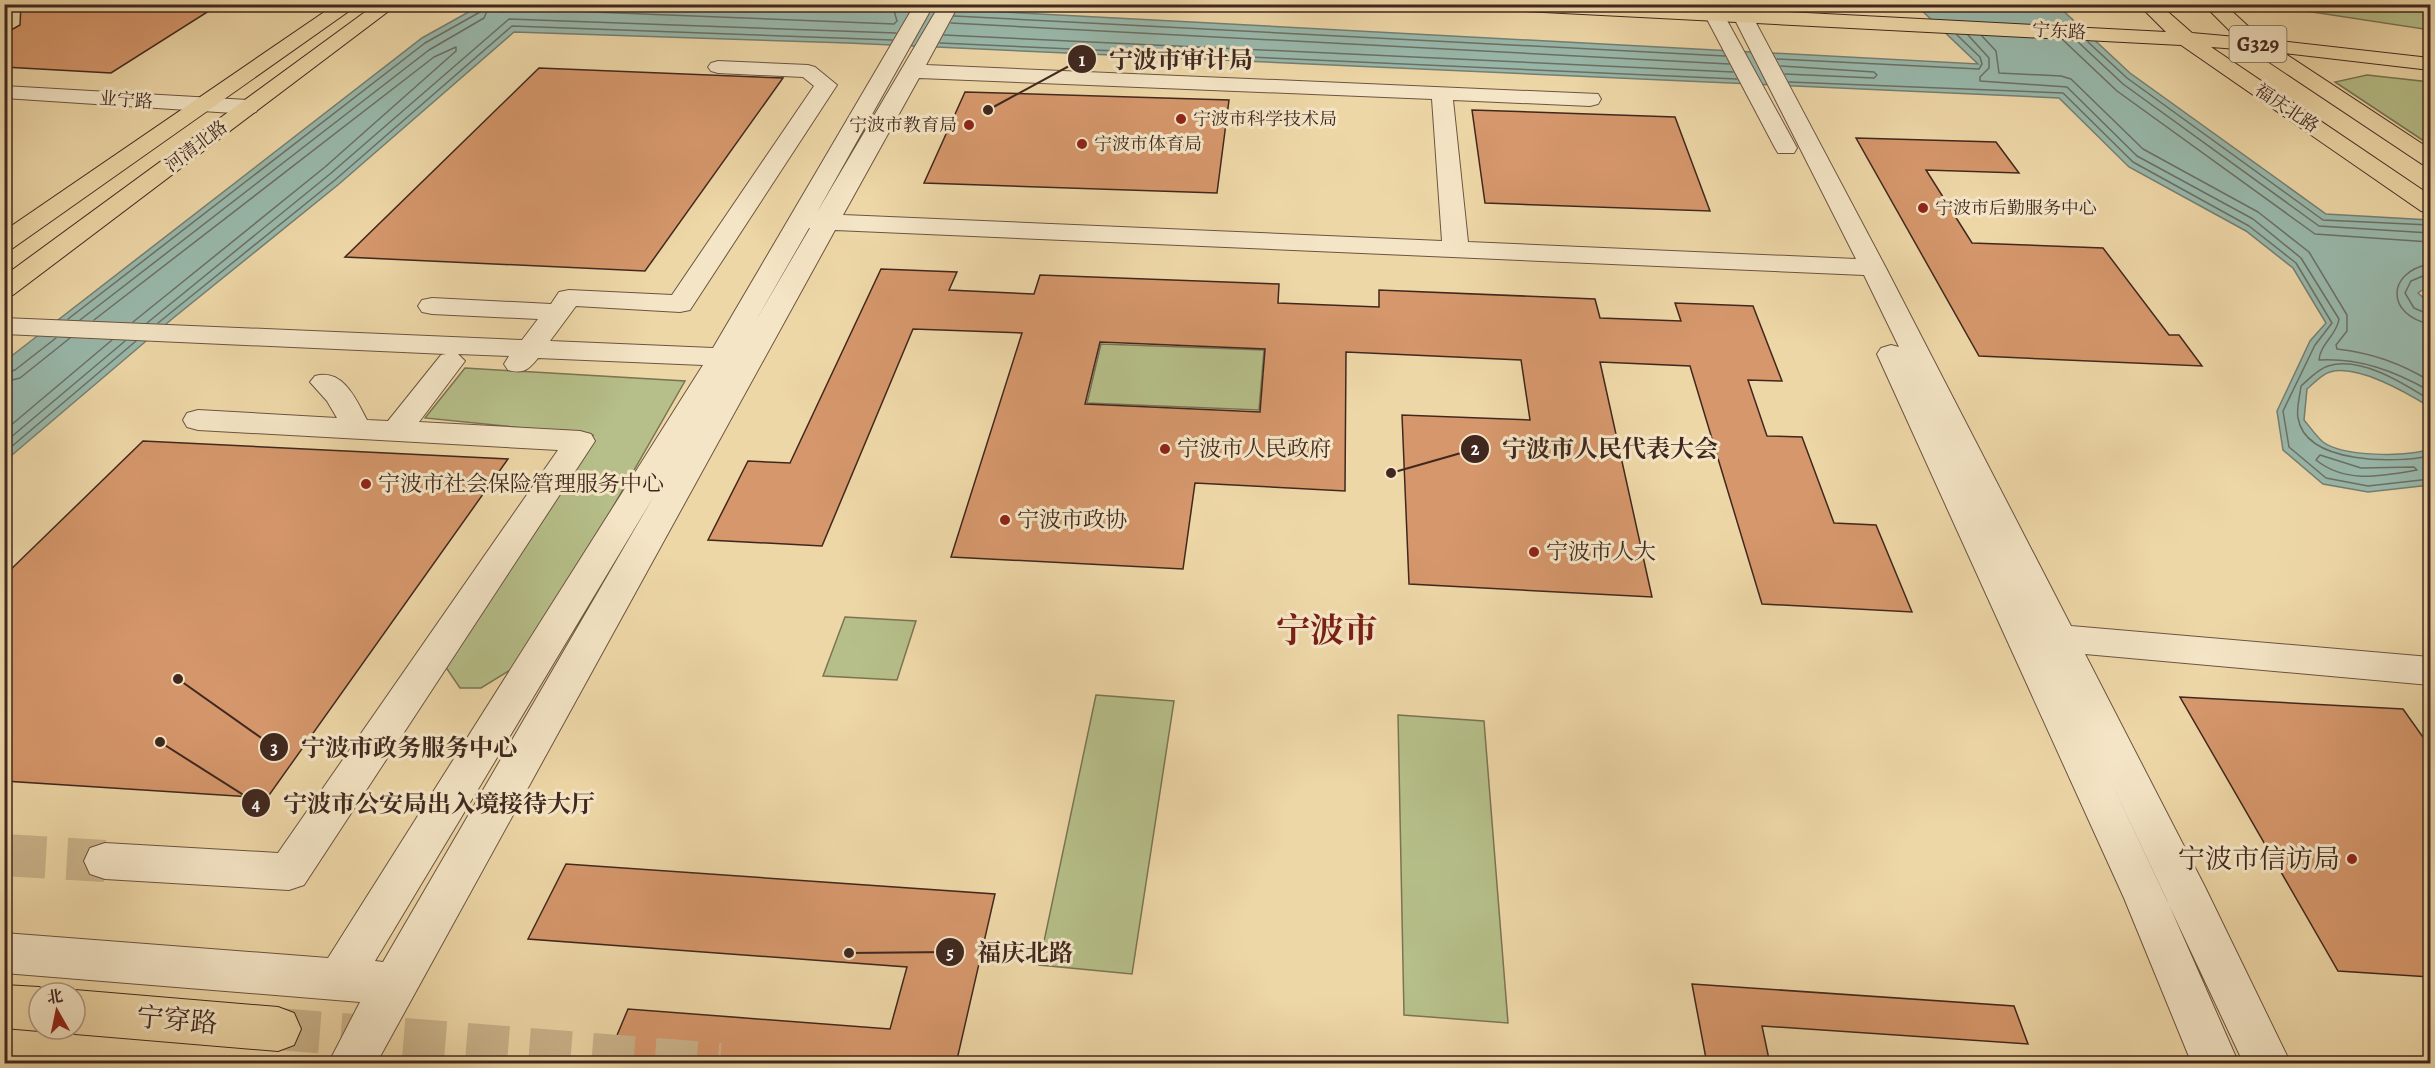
<svg xmlns="http://www.w3.org/2000/svg" width="2435" height="1068" font-family="Alegreya,'Noto Serif SC',serif">
  <style>
    .green { fill: #b6bf89; stroke: #7b7454; stroke-width: 1.5 }
    .water { fill: #99b9ac; stroke: #757f74; stroke-width: 1.5 }
    .lines { fill: none; stroke-linecap: round; stroke-linejoin: round }
    .shore { stroke: #6c7066; stroke-width: 1.5 }
    .building { fill: #d5976b; stroke: #40281f; stroke-width: 1.5; fill-rule: evenodd }
    .minor-tunnel { stroke: #cbb48c; stroke-width: 42; stroke-dasharray: 42 21; stroke-linecap: butt }
    .major-tunnel { stroke: #cbb48c; stroke-width: 42; stroke-dasharray: 42 21; stroke-linecap: butt }
    .minor-casing { stroke: #6c5441; stroke-width: 2 }
    .major-casing { stroke: #40281f; stroke-width: 2 }
    .minor { fill: #f4e5c6; fill-rule: evenodd }
    .major { fill: #eed7a7; fill-rule: evenodd }
    .poi-dot { fill: #8f2418; stroke: #f4e5c6; stroke-width: 2 }
    .labels { text-anchor: middle; dominant-baseline: central; stroke-width: 6; stroke-linejoin: round; paint-order: stroke }
    .far-street-label { font-size: 18px; fill: #40281f; stroke: #f4e5c6 }
    .far-poi-label { font-size: 18px; fill: #40281f; stroke: #f4e5c6; text-anchor: start }
    .shield { fill: #f4e5c6; stroke: #766151; stroke-width: 1.5 }
    .shield-label { font-size: 21px; font-weight: bold; fill: #40281f }
    .poi-label { font-size: 22px; fill: #40281f; stroke: #f4e5c6; text-anchor: start }
    .near-poi-label { font-size: 27px; fill: #40281f; stroke: #f4e5c6; text-anchor: end }
    .near-street-label { font-size: 27px; fill: #40281f; stroke: #f4e5c6 }
    .town-label { font-size: 34px; font-weight: bold; fill: #7a1f14; stroke: #f4e5c6 }
    .leader { fill: none; stroke: #40281f; stroke-width: 2 }
    .callout-dot { fill: #40281f; stroke: #f4e5c6; stroke-width: 2 }
    .mark-label { font-size: 18px; text-anchor: middle; font-weight: bold; fill: #fff }
    .callout-label { font-size: 24px; text-anchor: middle; font-weight: bold; fill: #40281f; stroke: #f4e5c6; stroke-width: 6; stroke-linejoin: round; paint-order: stroke }
  </style>
  <rect width="100%" height="100%" fill="#eed7a7"/>
  <filter id="stains"><feTurbulence type="fractalNoise" baseFrequency=".00333" numOctaves="4"/><feColorMatrix values="0 0 0 0 .2 0 0 0 0 .09 0 0 0 0 .02 0 0 0 .5 -.17"/></filter>
  <radialGradient id="worn" r=".72"><stop offset=".6" stop-color="#630" stop-opacity="0"/><stop offset="1" stop-color="#630" stop-opacity=".3"/></radialGradient>
  <g class="green">
    <polygon points="2266,5 2430,5 2430,30"/>
    <polygon points="2367,75 2430,82 2430,145 2335,82"/>
    <polygon points="1101,344 1264,350 1259,410 1087,403"/>
    <polygon points="465,368 685,381 525,661 481,688 460,688 445,666 593,435 425,418"/>
    <polygon points="845,617 916,621 897,680 823,676"/>
    <polygon points="1096,695 1174,701 1132,974 1039,965"/>
    <polygon points="1398,715 1484,721 1508,1023 1404,1015"/>
  </g>
  <path class="water" d="M481,5L891,6L1978,64L1916,5H2057L2130,73L2326,214L2430,220V285L2418,293L2430,303V407C2407,393 2358,364 2330,372C2322,374 2313,384 2307,389L2304,420C2310,427 2316,436 2323,442C2343,457 2407,457 2430,449V485L2368,492L2323,484L2283,450L2277,411L2310,341L2326,323L2293,268L2246,231L2129,167L2059,98L848,43L514,32L339,184L172,319L5,461V361L422,38Z"/>
  <g class="lines">
    <g class="shore">
      <polyline points="499,4 502,12 515,9 894,24 897,21 892,4"/>
      <polyline points="954,16 1725,56"/>
      <polyline points="951,23 1729,64"/>
      <polyline points="944,35 1733,72"/>
      <path d="M1968,35L1989,58V68L1980,77V81L2067,87L2137,156L2253,219L2301,258L2339,319C2337,335 2320,344 2319,360C2361,358 2394,371 2430,391"/>
      <path d="M1982,36L1996,51L1999,73L2061,76L2071,79L2143,149L2258,212L2309,252L2347,315V331L2336,345L2337,349C2372,353 2400,363 2430,381"/>
      <polyline points="2063,40 2117,91 2315,234 2430,242"/>
      <polyline points="2077,41 2123,84 2319,226 2430,233"/>
      <polyline points="2088,42 2127,78 2323,220 2430,225"/>
      <polyline points="940,43 1737,79"/>
      <polyline points="1777,59 1979,69 1982,64 1980,57 1957,35"/>
      <polyline points="1781,66 1874,72 1877,75 1874,78 1785,74"/>
      <polyline points="1789,82 2063,93 2133,162 2249,226 2296,263 2332,323 2315,345 2283,411 2289,447 2326,478 2368,486 2430,479"/>
      <path d="M2430,264C2386,272 2386,315 2430,324"/>
      <polyline points="2430,273 2411,281 2405,293 2414,308 2430,315"/>
      <polyline points="68,319 425,43 480,12 482,4"/>
      <polyline points="80,320 429,50 484,18 490,4"/>
      <polyline points="94,320 434,57 456,47 456,51 325,167 133,322"/>
      <polyline points="147,323 330,174 509,19 896,33"/>
      <polyline points="158,323 335,180 512,26 892,40"/>
      <polyline points="4,373 15,370 56,338"/>
      <polyline points="4,382 20,378 70,338"/>
      <path d="M2430,400C2403,383 2361,356 2328,366C2318,369 2309,379 2301,386C2300,396 2296,409 2298,418C2306,465 2397,463 2430,456"/>
      <polyline points="4,431 112,340"/>
      <polyline points="4,443 125,341"/>
      <polyline points="4,453 136,341"/>
      <path d="M2320,455L2361,468L2414,467L2417,470C2381,476 2346,484 2316,460Z"/>
    </g>
  </g>
  <g class="building">
    <polygon points="21,4 220,4 111,73 4,67 4,34 20,25"/>
    <polygon points="539,68 783,78 645,271 345,257"/>
    <polygon points="965,92 1229,100 1217,193 924,183"/>
    <polygon points="1472,110 1675,117 1710,211 1485,203"/>
    <polygon points="1856,138 1996,142 2019,173 1926,170 1972,243 2103,248 2169,335 2179,335 2202,366 1979,356"/>
    <path d="M881,269L957,272L949,290L1034,294L1040,275L1279,284L1278,303L1379,307V290L1595,299L1600,318L1681,321L1675,303L1753,306L1782,381L1748,380L1767,436L1802,437L1834,523L1876,525L1912,612L1762,604L1690,366L1600,362L1652,597L1409,584L1402,415L1530,420L1521,360L1346,352L1345,491L1195,483L1183,569L951,557L1022,333L913,329L822,546L708,540L748,461L790,463ZM1100,342L1265,349L1260,412L1085,404Z"/>
    <polygon points="143,441 508,459 267,798 4,781 4,576"/>
    <polygon points="2180,697 2403,709 2430,747 2430,977 2338,971"/>
    <polygon points="566,864 995,894 956,1064 605,1064 628,1009 890,1029 907,967 528,939"/>
    <polygon points="1692,984 2014,1006 2028,1044 1762,1026 1770,1064 1707,1064"/>
  </g>
  <g class="lines">
    <polyline class="minor-tunnel" points="4,855 105,861"/>
    <polyline class="major-tunnel" points="278,1029 720,1064"/>
    <g class="minor-casing">
      <g id="minor">
        <path d="M915,4H934L816,214L940,4H959L926,65L1598,94L1601,99L1598,104L1590,106L1453,100L1468,242L1856,259L1727,4H1746L1886,268L2071,626L2430,657V685L2085,654L2205,887L2291,1064H2244L2105,769L2166,898L2239,1064H2192L2124,898L1877,354L1881,348L1891,345L1899,347L1864,275L835,230L376,1064H328L360,1002L4,973V933L328,958L703,365L538,358C528,370 524,374 508,370L504,364L509,356L458,354L465,361L419,422L580,431L591,434L595,441L304,885L289,890L105,879L90,874L84,861L90,848L105,843L278,853L558,450L198,430L187,427L183,420L187,413L198,410L337,418L327,401L310,382L315,376C343,368 356,399 367,420L388,421L441,355L446,354L4,334V318L522,340L538,319L432,314L422,312L418,306L422,300L432,298L551,304L559,292L569,290L672,295L814,86L803,77L718,73L711,71L708,67L711,63L718,61L808,65L815,67L837,85L690,310L680,312L576,306L550,341L713,348ZM919,78L1432,99L1442,241L843,215ZM809,228H810L755,322ZM654,496L383,962L375,961Z"/>
        <polygon points="1699,4 1718,4 1797,148 1794,153 1778,153 1775,148"/>
        <polygon points="4,86 248,100 256,102 259,107 256,112 248,114 4,98"/>
      </g>
    </g>
    <g class="major-casing">
      <g id="major">
        <polygon points="336,4 359,4 13,248 4,251 4,231"/>
        <polygon points="376,4 398,4 13,295 4,297 4,276"/>
        <polygon points="1496,4 1636,4 2166,32 2138,4 2159,4 2192,33 2236,37 2203,4 2224,4 2262,39 2430,58 2430,70 2284,53 2430,149 2430,166 2422,164 2251,50 2211,47 2430,195 2430,213 2421,211 2181,45 1505,10"/>
        <polygon points="4,985 39,987 53,993 39,993 39,1029 43,1029 39,1031 4,1028"/>
        <polygon points="75,990 278,1007 294,1013 301,1029 294,1045 278,1051 75,1034 63,1029 75,1029 75,993 68,993"/>
      </g>
    </g>
    <use href="#minor" class="minor"/>
    <use href="#major" class="major"/>
  </g>
  <g class="poi-dot">
    <circle cx="1181" cy="119" r="6"/>
    <circle cx="969" cy="125" r="6"/>
    <circle cx="1082" cy="144" r="6"/>
    <circle cx="1923" cy="208" r="6"/>
    <circle cx="1165" cy="449" r="6"/>
    <circle cx="366" cy="484" r="6"/>
    <circle cx="1005" cy="520" r="6"/>
    <circle cx="1534" cy="552" r="6"/>
    <circle cx="2352" cy="859" r="6"/>
  </g>
  <g class="labels">
    <g class="far-street-label">
      <text transform="translate(2059 31) rotate(3)">宁东路</text>
      <text transform="translate(126 100) rotate(4)">业宁路</text>
      <text transform="translate(2287 108) rotate(34)">福庆北路</text>
      <text transform="translate(196 146) rotate(-37)">河清北路</text>
    </g>
    <g class="far-poi-label">
      <text x="1193" y="119">宁波市科学技术局</text>
      <text x="957" y="125" text-anchor="end">宁波市教育局</text>
      <text x="1094" y="144">宁波市体育局</text>
      <text x="1935" y="208">宁波市后勤服务中心</text>
    </g>
    <rect class="shield" x="2229.5" y="26" width="57" height="36" rx="4.5"/>
    <g class="shield-label">
      <text x="2258" y="44">G329</text>
    </g>
    <g class="poi-label">
      <text x="1177" y="449">宁波市人民政府</text>
      <text x="378" y="484">宁波市社会保险管理服务中心</text>
      <text x="1017" y="520">宁波市政协</text>
      <text x="1546" y="552">宁波市人大</text>
    </g>
    <g class="near-poi-label">
      <text x="2340" y="859">宁波市信访局</text>
    </g>
    <g class="near-street-label">
      <text transform="translate(177 1020) rotate(5)">宁穿路</text>
    </g>
    <g class="town-label">
      <text x="1327" y="630">宁波市</text>
    </g>
  </g>
  <path class="leader" d="M988 110L1082 59M1391 473L1475 449M178 679L274 747M160 742L256 803M849 953L950 952"/>
  <g class="callout-dot">
    <circle cx="988" cy="110" r="6"/>
    <circle cx="1391" cy="473" r="6"/>
    <circle cx="178" cy="679" r="6"/>
    <circle cx="160" cy="742" r="6"/>
    <circle cx="849" cy="953" r="6"/>
    <circle cx="1082" cy="59" r="15"/>
    <circle cx="1475" cy="449" r="15"/>
    <circle cx="274" cy="747" r="15"/>
    <circle cx="256" cy="803" r="15"/>
    <circle cx="950" cy="952" r="15"/>
  </g>
  <g class="mark-label">
    <text x="1082" y="66">1</text>
    <text x="1475" y="455">2</text>
    <text x="274" y="754">3</text>
    <text x="256" y="810">4</text>
    <text x="950" y="959">5</text>
  </g>
  <g class="callout-label">
    <text x="1181" y="68">宁波市审计局</text>
    <text x="1610" y="457">宁波市人民代表大会</text>
    <text x="409" y="756">宁波市政务服务中心</text>
    <text x="439" y="812">宁波市公安局出入境接待大厅</text>
    <text x="1025" y="961">福庆北路</text>
  </g>
  <rect width="2435" height="1068" fill="none" stroke="#eed7a7" stroke-width="24"/>
  <rect x="6" y="6" width="2423" height="1056" fill="none" stroke="#40281f" stroke-width="3"/>
  <rect x="12" y="12" width="2411" height="1044" fill="none" stroke="#40281f" stroke-width="1.5"/>
  <g transform="translate(57 1011) rotate(351)"><circle r="28" fill="#f4e5c6" stroke="#ac9983" stroke-width="1.5"/>
  <path d="M0-4.5L10 22L0 15L-10 22Z" fill="#8f2418"/>
  <text y="-9" font-size="16" font-weight="bold" text-anchor="middle" fill="#40281f">北</text>
  </g>
  <rect width="100%" height="100%" filter="url(#stains)"/>
  <rect width="100%" height="100%" fill="url(#worn)"/>
</svg>
